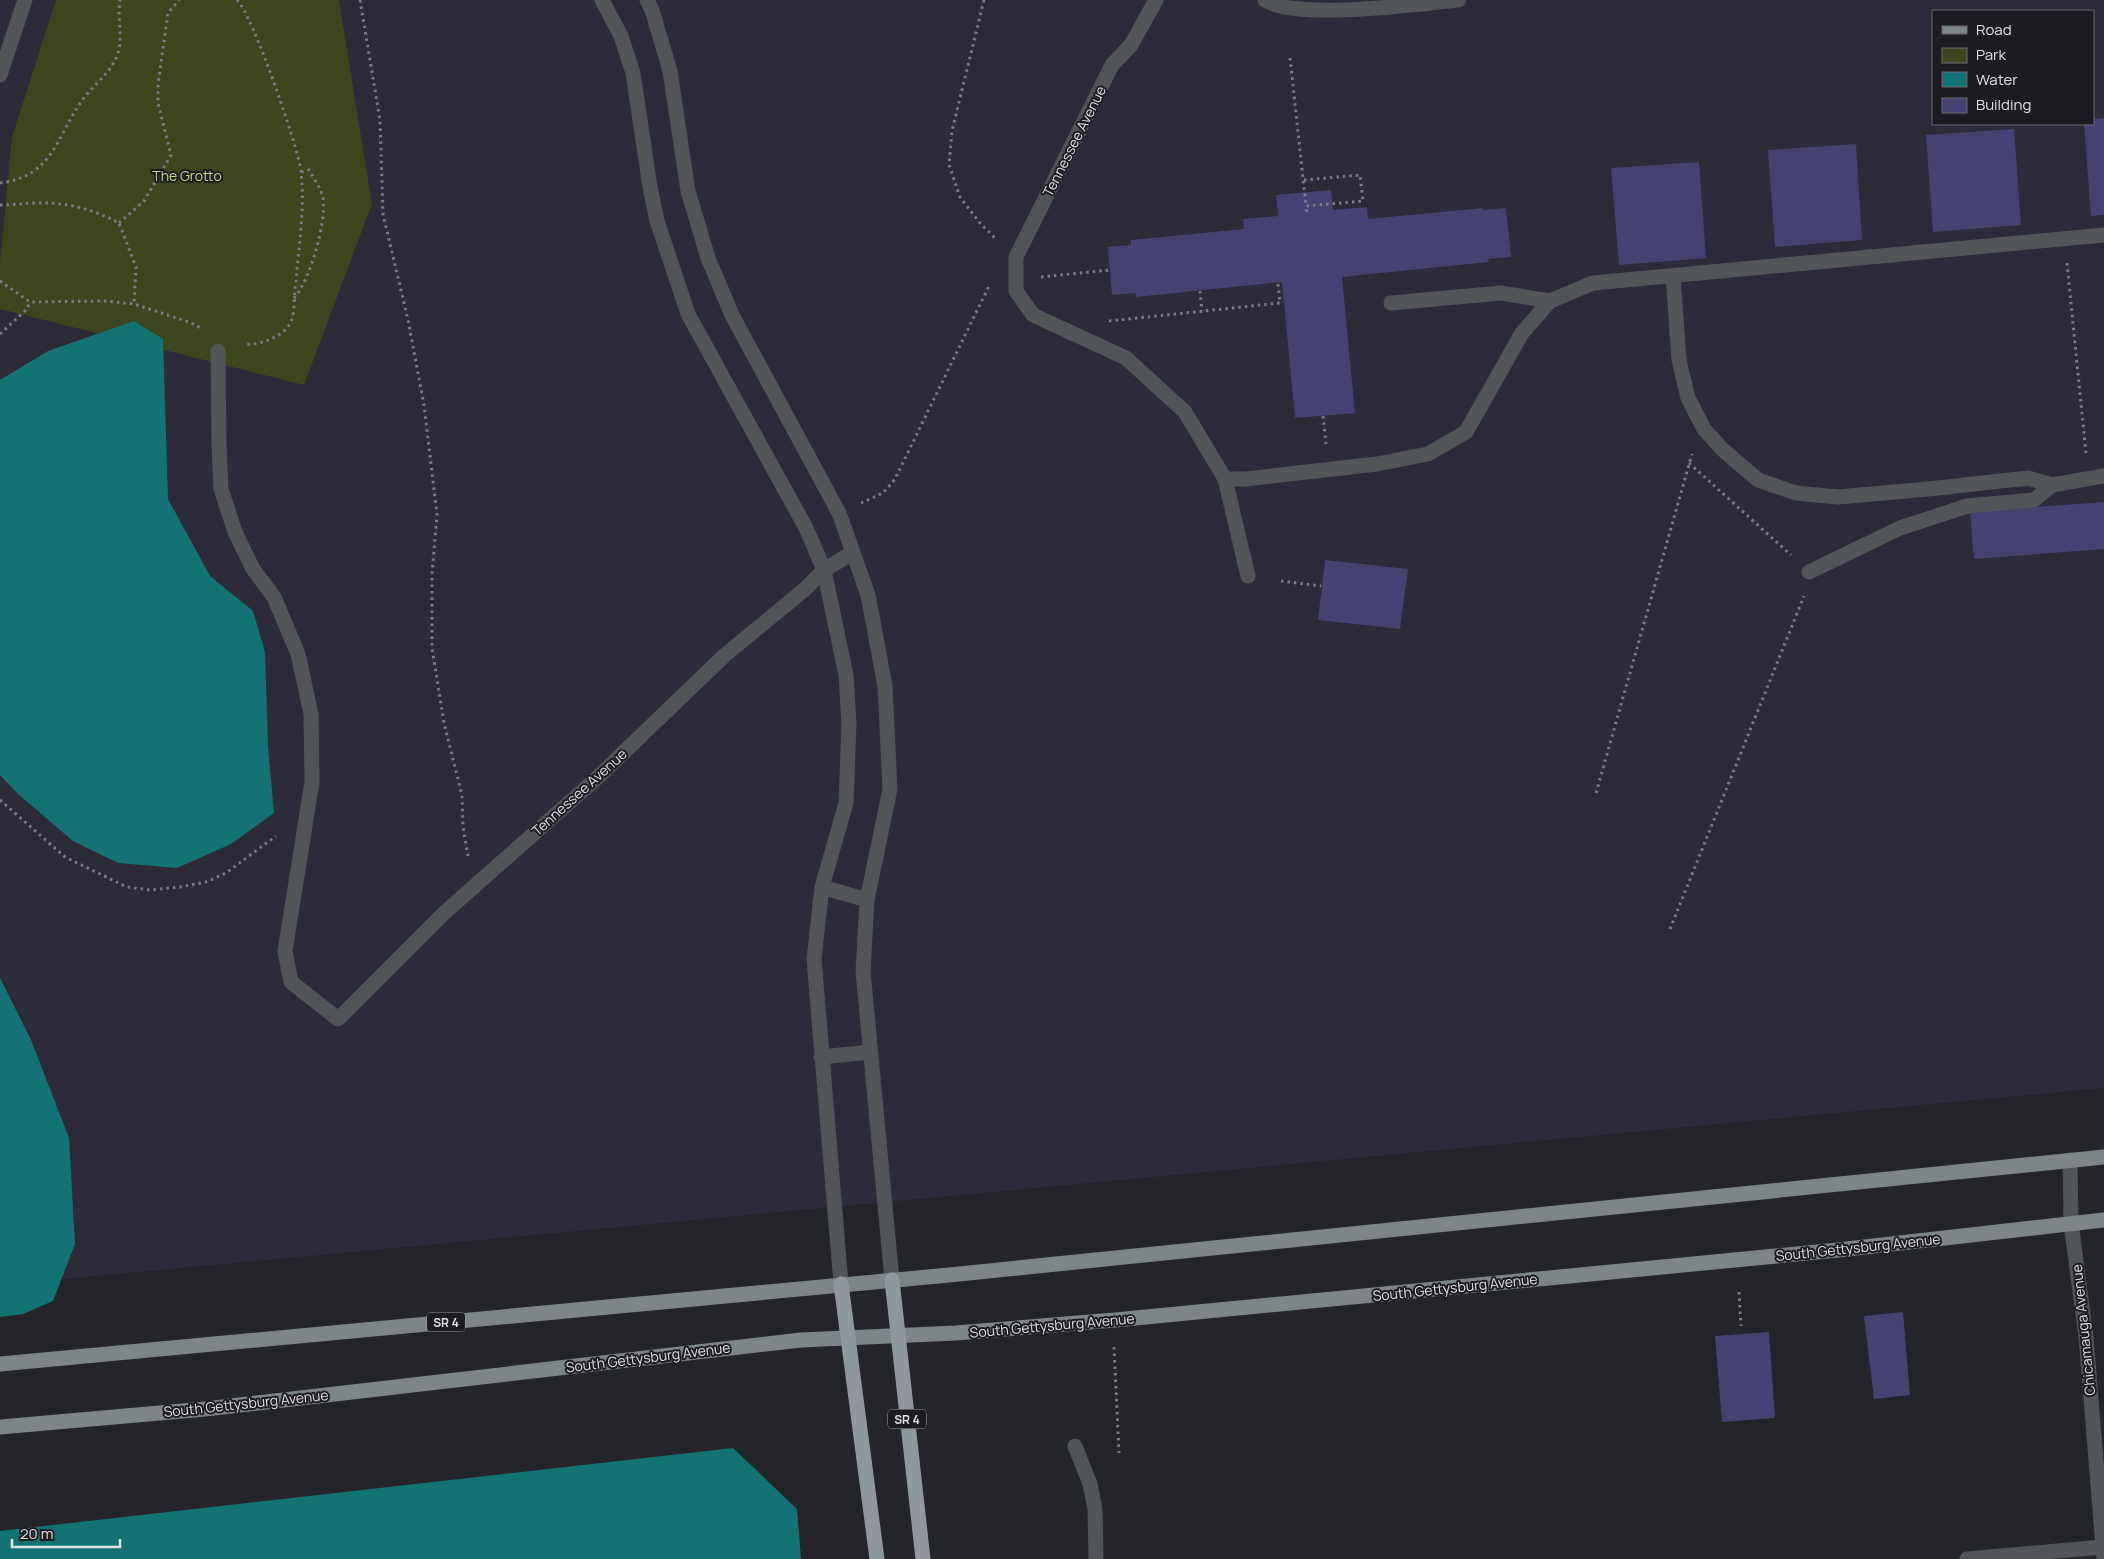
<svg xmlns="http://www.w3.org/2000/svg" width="2104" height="1559" font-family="Manrope,sans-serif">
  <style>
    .medical { fill: #2d2a3a; fill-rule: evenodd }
    .green { fill: #3c451c }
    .water { fill: #137374 }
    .building { fill: #454273 }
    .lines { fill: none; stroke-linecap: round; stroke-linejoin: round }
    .path { stroke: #7e7e84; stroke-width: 3; stroke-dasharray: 2.5 4; stroke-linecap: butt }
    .minor { stroke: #525557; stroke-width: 15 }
    .major { stroke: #7e8589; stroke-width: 15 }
    .highway { stroke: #8f989c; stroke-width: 15 }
    .labels { text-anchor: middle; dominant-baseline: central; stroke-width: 4; stroke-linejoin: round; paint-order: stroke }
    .shield { fill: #1b1b21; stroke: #a5a5aa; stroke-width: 1 }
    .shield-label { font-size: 12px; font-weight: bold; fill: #e0e0e5 }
    .street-label { font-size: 14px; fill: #e0e0e5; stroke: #1b1b21 }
    .park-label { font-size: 14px; fill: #c4d984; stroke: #1b1b21 }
  </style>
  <rect width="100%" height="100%" fill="#24242b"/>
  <path class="medical" d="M0,0H2104V1088L0,1285ZM1933,11H2093V124H1933Z"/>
  <polygon class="green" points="56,0 339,0 372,204 304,385 0,309 0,264 12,137"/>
  <g class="water">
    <polygon points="134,321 163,339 168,499 210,576 253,611 265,652 268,746 274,813 231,844 177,868 118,863 73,841 18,794 0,775 0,380 48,351"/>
    <polygon points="0,978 31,1040 69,1138 75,1244 53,1301 23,1314 0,1317"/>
    <polygon points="733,1448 797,1509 801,1559 0,1559 0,1531"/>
  </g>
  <g class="building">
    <polygon points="2104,118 2104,215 2091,216 2084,124 2093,124 2093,119"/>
    <polygon points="2014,129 2021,225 1933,232 1926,135"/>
    <polygon points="1856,144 1862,240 1775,247 1768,150"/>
    <polygon points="1699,162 1706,258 1619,265 1611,168"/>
    <polygon points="1331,190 1333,210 1367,207 1368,219 1483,208 1483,210 1506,208 1511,257 1488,259 1489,262 1342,277 1355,413 1295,418 1282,282 1136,297 1136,293 1112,295 1108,247 1131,245 1131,240 1244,229 1243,219 1278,216 1276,195"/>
    <polygon points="2104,502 2104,549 1974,559 1970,512"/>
    <polygon points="1325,560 1408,569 1400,629 1318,620"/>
    <polygon points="1903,1312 1910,1395 1874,1399 1864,1316"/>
    <polygon points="1769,1332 1775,1418 1722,1422 1715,1336"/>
  </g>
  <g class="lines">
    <g class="path">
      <path d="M237,0C252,13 298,147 301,171C305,207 299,245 296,281C294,293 295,308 292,319C287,336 259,346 244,344"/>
      <polyline points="360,0 380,120 383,214 408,320 424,405 437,515 432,574 432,648 444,723 462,795 463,827 468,856"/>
      <polyline points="984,0 952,131 949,165 960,197 979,222 996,239"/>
      <polyline points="1290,58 1306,206"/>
      <polyline points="1304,180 1360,175 1363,201 1306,206 1307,213"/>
      <path d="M0,183C55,176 56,135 84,98C95,83 112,72 118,53C123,37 117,17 120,0"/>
      <path d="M0,205C13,205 26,203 40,203C67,202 95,210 119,223L136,267L134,304"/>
      <polyline points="119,223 144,201 171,155 158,103 158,84 168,13 179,0"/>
      <polyline points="2067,263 2086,454"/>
      <polyline points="1041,277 1110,270"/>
      <polyline points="0,281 30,302 105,301 134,304 189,322 203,329"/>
      <polyline points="1200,291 1202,311"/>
      <path d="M294,298C310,281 327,221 323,198C321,188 314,179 309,170L301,172"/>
      <polyline points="1109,321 1280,303 1278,284"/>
      <polyline points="0,334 27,309 30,302"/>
      <polyline points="1323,416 1326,444"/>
      <polyline points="1689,463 1791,555"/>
      <polyline points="861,503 883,493 895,479 989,286"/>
      <polyline points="1281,581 1321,586"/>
      <polyline points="1596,793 1692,454"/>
      <polyline points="0,800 65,857 127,887 150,890 180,887 206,882 226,873 276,836"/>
      <polyline points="1670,929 1804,596"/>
      <polyline points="1739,1292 1741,1326"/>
      <polyline points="1114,1347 1119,1453"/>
    </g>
    <g class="minor">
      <polyline points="602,0 621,36 633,73 650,187 657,221 688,314 806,528 824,570 846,675 849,724 846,803 822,887 814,959 841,1284"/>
      <polyline points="647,0 652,10 670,71 688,191 708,258 732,315 839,513 868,595 885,686 890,789 867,900 863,971 892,1280"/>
      <polyline points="1156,0 1131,45 1112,65 1016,257 1016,291 1033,315 1126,358 1185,412 1225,479 1248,576"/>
      <path d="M1265,0C1298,21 1418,4 1459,0"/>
      <polyline points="0,75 25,0"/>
      <polyline points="1673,276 1679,360 1688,398 1704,429 1722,449 1758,480 1796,493 1838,497 1928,489 2028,478 2052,485 2104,476"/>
      <polyline points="1391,303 1501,293 1550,301"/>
      <polyline points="218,351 219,445 221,489 235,532 253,569 274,597 298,654 311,714 312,782 285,951 291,982 338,1019 443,914 597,778 725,655 804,590 824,570 852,553"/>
      <polyline points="1225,479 1245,479 1377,464 1428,454 1466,432 1522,333 1550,301 1593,283 2104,235"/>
      <polyline points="1809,572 1900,528 1967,506 2034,500 2052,485"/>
      <polyline points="822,887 867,900"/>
      <polyline points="821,1057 870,1052"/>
      <polyline points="2070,1160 2071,1223 2086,1337 2104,1559"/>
      <polyline points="1075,1446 1090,1484 1095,1509 1096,1559"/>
      <polyline points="1967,1559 2102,1547"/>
    </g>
    <g class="major">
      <polyline points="0,1364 949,1275 2104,1157"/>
      <polyline points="0,1427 205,1409 801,1340 956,1333 1115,1320 1838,1250 2104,1220"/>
    </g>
    <g class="highway">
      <polyline points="892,1280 923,1559"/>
      <polyline points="841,1284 877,1559"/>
    </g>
  </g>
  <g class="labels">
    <g class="shield">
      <rect x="427" y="1312.5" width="38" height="19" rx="4"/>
      <rect x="888" y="1409.5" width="38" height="19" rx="4"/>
    </g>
    <g class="shield-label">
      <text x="446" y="1322">SR 4</text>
      <text x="907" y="1419">SR 4</text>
    </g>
    <g class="street-label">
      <text transform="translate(1074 141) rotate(-63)">Tennessee Avenue</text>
      <text transform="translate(579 792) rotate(-42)">Tennessee Avenue</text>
      <text transform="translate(1858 1247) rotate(-6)">South Gettysburg Avenue</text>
      <text transform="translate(1455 1287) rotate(-6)">South Gettysburg Avenue</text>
      <text transform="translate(1052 1325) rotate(-5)">South Gettysburg Avenue</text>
      <text transform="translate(2083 1330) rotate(-96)">Chicamauga Avenue</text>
      <text transform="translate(648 1357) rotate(-7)">South Gettysburg Avenue</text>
      <text transform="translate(246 1403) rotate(-6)">South Gettysburg Avenue</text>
    </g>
    <g class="park-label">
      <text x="187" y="175">The Grotto</text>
    </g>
  </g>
  <rect x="1932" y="10" width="162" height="115" fill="#1b1b21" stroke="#6a6a6f"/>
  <rect x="1942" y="26" width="25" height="8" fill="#7e8589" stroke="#6a6a6f"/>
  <text x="1976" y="35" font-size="15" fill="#e0e0e5">Road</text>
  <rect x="1942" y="48" width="25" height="15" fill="#3c451c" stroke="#6a6a6f"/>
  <text x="1976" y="60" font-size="15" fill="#e0e0e5">Park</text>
  <rect x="1942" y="72" width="25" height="15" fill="#137374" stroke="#6a6a6f"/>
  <text x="1976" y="85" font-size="15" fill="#e0e0e5">Water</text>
  <rect x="1942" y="98" width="25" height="15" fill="#454273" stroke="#6a6a6f"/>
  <text x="1976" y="110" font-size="15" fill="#e0e0e5">Building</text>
  <path d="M12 1539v8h108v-8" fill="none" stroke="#e0e0e5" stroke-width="2.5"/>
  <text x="20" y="1539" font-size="15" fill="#e0e0e5" stroke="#1b1b21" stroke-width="4" paint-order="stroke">20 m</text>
</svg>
